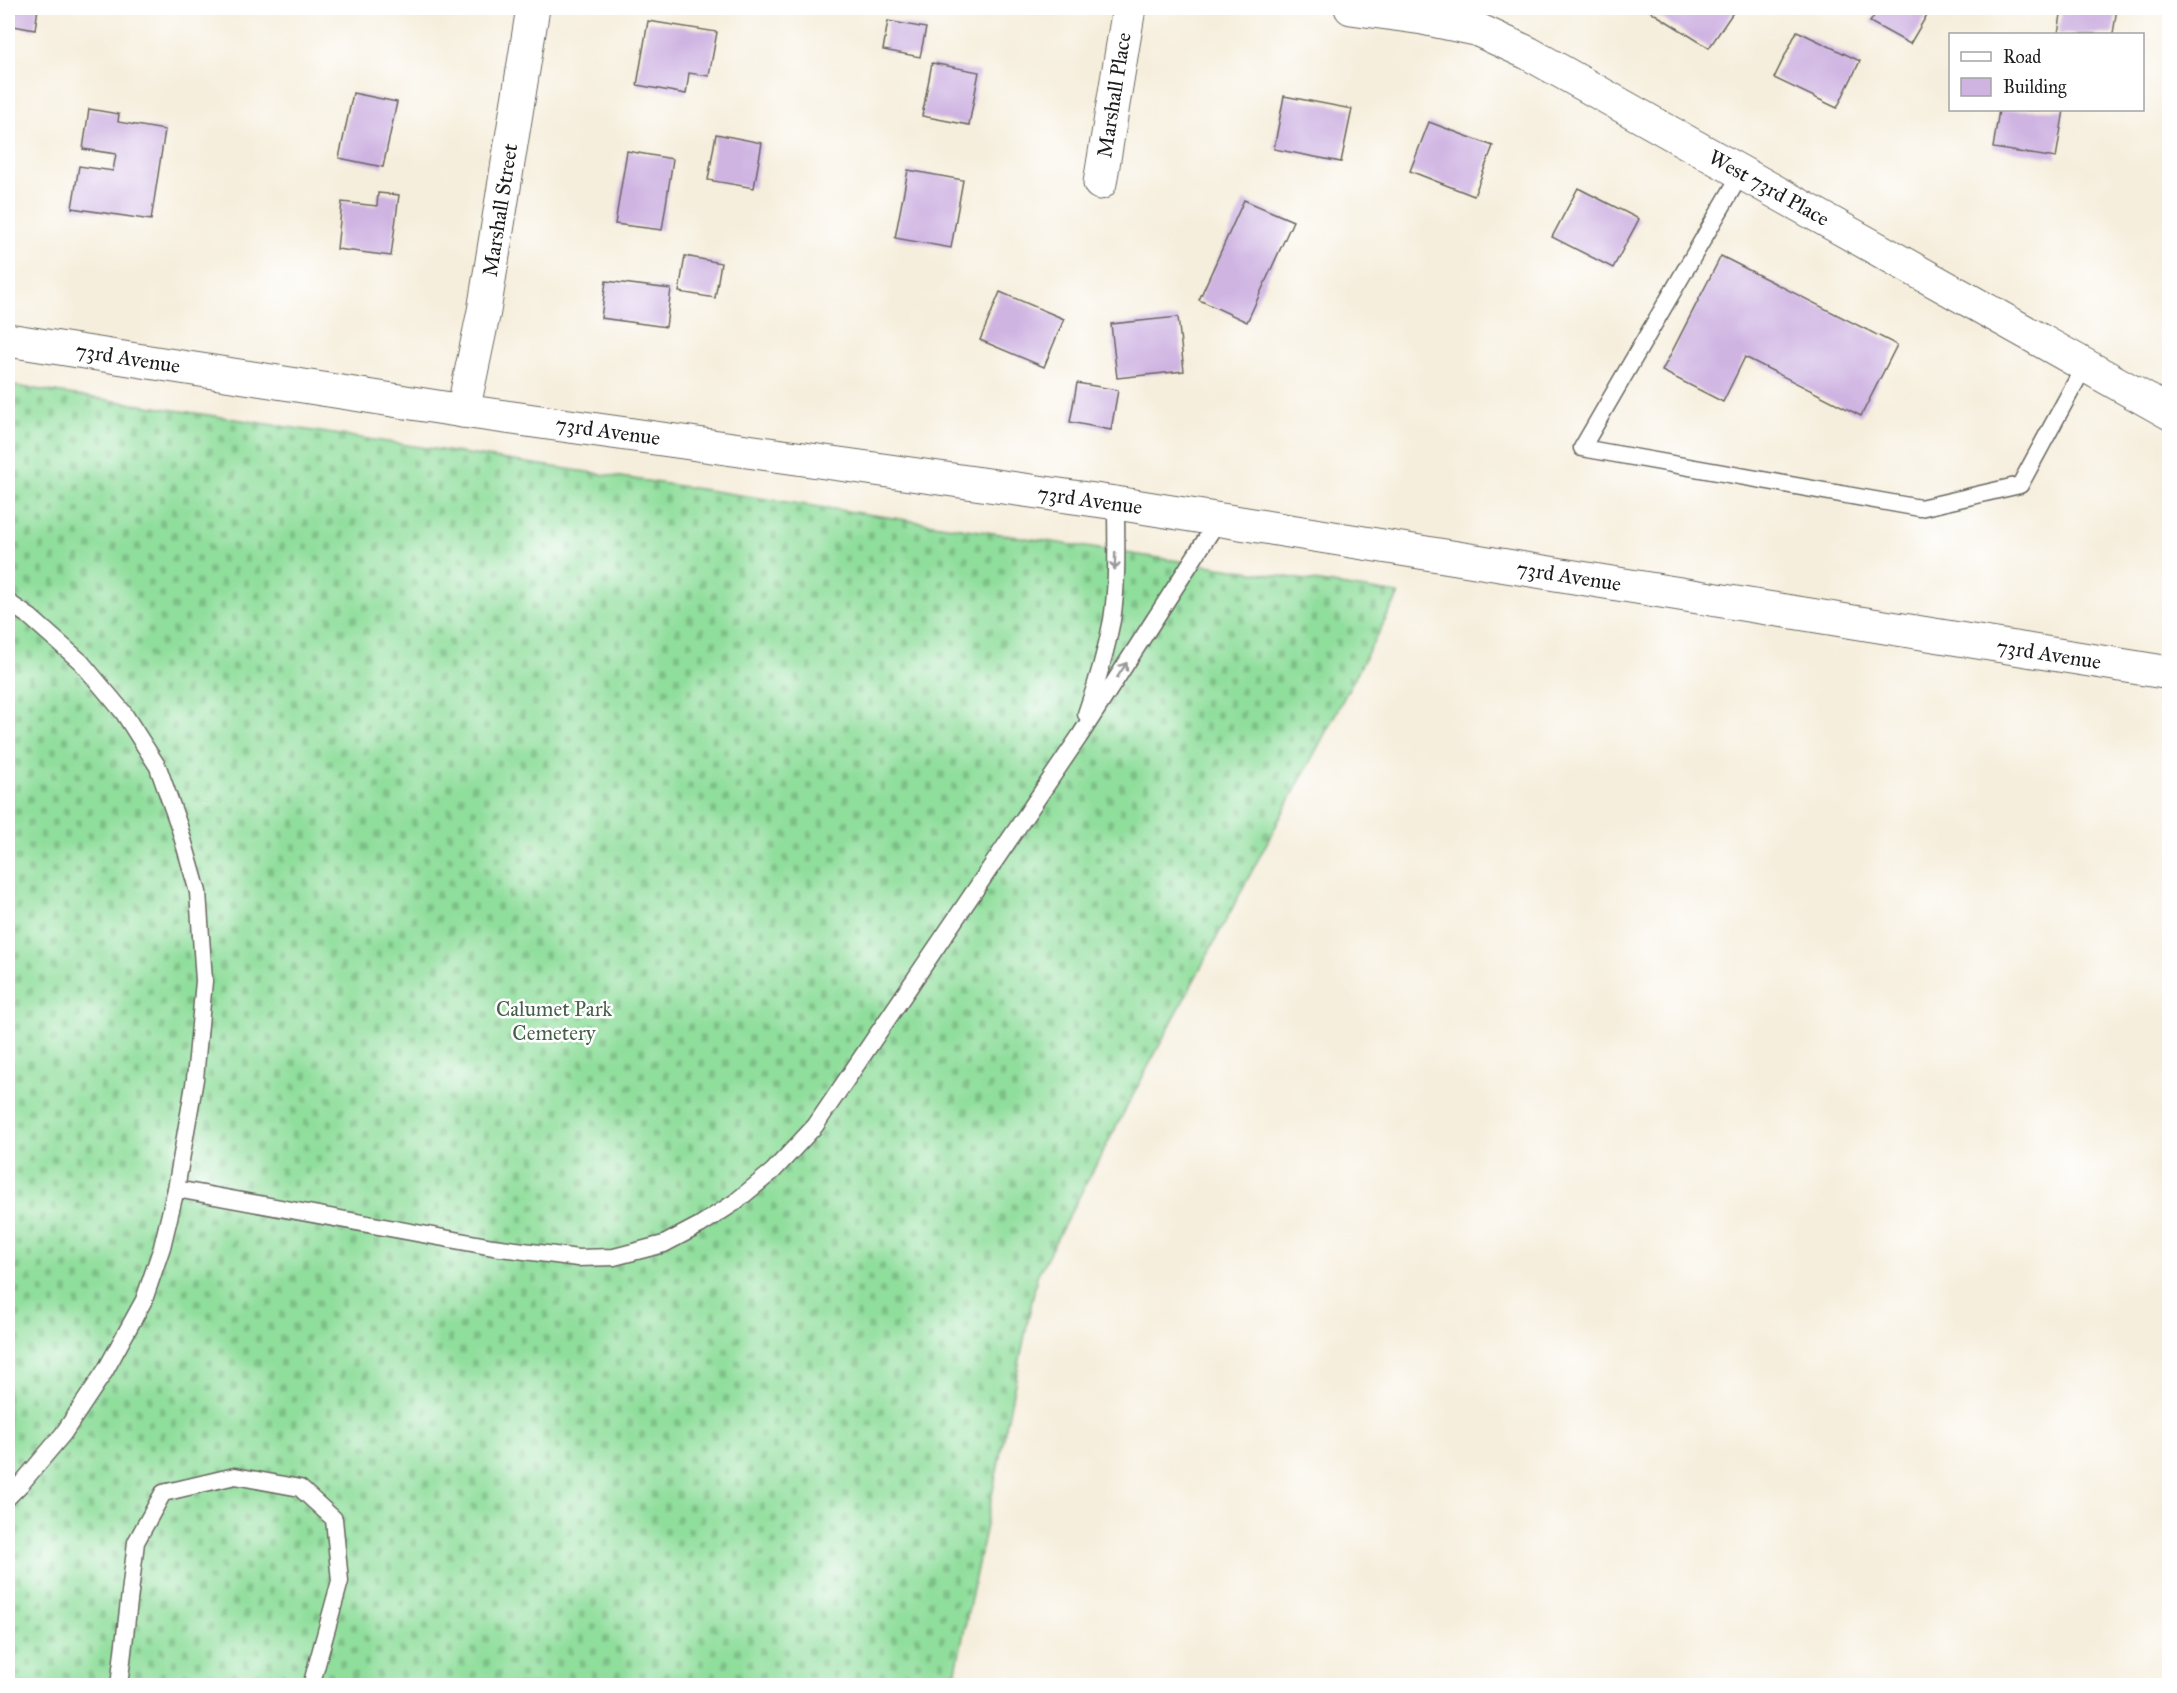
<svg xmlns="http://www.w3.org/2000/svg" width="2177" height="1693" font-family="'IM FELL Great Primer',serif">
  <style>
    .cemetery { fill: url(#cemetery-stones); stroke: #567d5c; stroke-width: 1.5 }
    .building { fill: #cfb4e2 }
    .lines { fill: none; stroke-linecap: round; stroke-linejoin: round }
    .lane-casing { stroke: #68665f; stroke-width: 19 }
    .street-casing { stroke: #68665f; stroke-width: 35 }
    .secondary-casing { stroke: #68665f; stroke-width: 35 }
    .lane { stroke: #fff; stroke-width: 16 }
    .street { stroke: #fff; stroke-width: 33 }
    .secondary { stroke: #fff; stroke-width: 33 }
    .oneway { stroke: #999 }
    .labels { text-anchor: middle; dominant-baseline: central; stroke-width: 5; stroke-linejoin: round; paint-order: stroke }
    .street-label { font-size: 21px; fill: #1c1c1c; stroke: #fff }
    .park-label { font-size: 21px; fill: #456049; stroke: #fff }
  </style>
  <defs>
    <pattern id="cemetery-stones" width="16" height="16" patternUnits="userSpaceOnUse" patternTransform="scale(1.5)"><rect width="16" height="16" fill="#90de9c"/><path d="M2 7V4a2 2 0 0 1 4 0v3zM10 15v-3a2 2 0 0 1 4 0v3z" fill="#7cbe86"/></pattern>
  </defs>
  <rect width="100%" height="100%" fill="#fff"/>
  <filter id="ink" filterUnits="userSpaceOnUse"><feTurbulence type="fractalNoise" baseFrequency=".0167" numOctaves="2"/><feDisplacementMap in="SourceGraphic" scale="12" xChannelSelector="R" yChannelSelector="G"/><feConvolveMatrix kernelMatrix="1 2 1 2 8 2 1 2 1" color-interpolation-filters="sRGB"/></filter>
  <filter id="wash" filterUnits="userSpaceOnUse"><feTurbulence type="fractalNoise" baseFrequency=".008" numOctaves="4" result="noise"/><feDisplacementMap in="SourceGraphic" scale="24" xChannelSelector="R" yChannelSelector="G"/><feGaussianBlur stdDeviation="1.35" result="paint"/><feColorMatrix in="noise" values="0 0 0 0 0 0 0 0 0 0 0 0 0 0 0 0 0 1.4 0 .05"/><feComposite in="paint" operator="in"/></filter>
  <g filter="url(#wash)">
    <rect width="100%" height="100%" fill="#f6eedc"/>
    <polygon class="cemetery" points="8,385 1399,594 1037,1276 953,1685 8,1685"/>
    <g id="blocks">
      <g class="building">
        <polygon points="8,8 38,8 35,30 8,25"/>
        <polygon points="1652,8 1736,8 1709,48 1650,11"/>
        <polygon points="1879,8 1931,8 1910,44 1870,22"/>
        <polygon points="2062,8 2117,8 2113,34 2058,34"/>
        <polygon points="648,21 717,32 709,76 689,73 686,94 637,85"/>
        <polygon points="888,21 926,28 920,57 883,50"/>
        <polygon points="1797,31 1860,61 1837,108 1774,78"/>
        <polygon points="932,63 979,72 969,125 922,116"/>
        <polygon points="353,93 397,102 383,167 339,158"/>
        <polygon points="1284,96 1352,109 1341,162 1274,149"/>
        <polygon points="89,109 119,114 118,122 165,130 151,220 72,208 79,166 113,171 116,154 83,149"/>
        <polygon points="1999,110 2064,110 2056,158 1993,148"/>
        <polygon points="1429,122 1493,146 1474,196 1410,171"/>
        <polygon points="716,134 762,143 754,188 708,180"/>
        <polygon points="627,151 673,159 662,230 615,224"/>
        <polygon points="908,170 963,180 951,248 895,238"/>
        <polygon points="1578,188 1639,219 1613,268 1552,237"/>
        <polygon points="378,193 399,195 391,256 337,249 342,202 377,206"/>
        <polygon points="1244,200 1293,221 1247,322 1199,300"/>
        <polygon points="685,256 721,263 715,298 679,292"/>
        <polygon points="1721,256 1897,345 1861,416 1745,357 1723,402 1662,371"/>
        <polygon points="606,281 671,289 666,327 601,318"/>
        <polygon points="1000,292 1064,319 1044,367 980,340"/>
        <polygon points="1178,317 1184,371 1117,378 1111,324"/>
        <polygon points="1077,383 1118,390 1111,430 1070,422"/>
      </g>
    </g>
  </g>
  <g filter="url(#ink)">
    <use href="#blocks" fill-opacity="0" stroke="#68665f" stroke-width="1.5"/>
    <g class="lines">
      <g class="lane-casing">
        <g id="lane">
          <polyline points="1742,172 1582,448 1920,508 2020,485 2085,365"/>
          <polyline points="8,602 30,617 81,662 123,712 158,767 179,826 198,892 204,981 195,1079 176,1189 162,1247 144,1300 105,1371 63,1434 21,1484 8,1497"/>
          <path d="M1086,714C1097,683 1106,652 1112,620C1118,582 1116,541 1116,503"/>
          <polyline points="176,1189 493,1247 578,1258 614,1257 664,1244 700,1225 734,1203 773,1171 815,1126 1079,737 1219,519"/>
          <polyline points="119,1686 136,1542 163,1493 235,1476 300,1488 334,1519 340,1581 311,1686"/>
        </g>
      </g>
      <g class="street-casing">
        <g id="street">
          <polyline points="1351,8 1423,18 1476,29 1528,53 2170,413"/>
          <polyline points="1100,183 1129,8"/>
          <polyline points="463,411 484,311 533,8"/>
        </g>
      </g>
      <g class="secondary-casing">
        <polyline id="secondary" points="8,340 463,411 1116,503 2170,673"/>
      </g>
      <use href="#lane" class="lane"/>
      <use href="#street" class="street"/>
      <use href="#secondary" class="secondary"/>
    </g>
    <defs><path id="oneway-shaft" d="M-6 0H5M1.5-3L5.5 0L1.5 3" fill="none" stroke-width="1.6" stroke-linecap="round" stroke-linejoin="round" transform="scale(1.5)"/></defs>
    <g class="oneway">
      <use href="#oneway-shaft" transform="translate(1115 561) rotate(91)"/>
      <use href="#oneway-shaft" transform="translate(1122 670) rotate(-57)"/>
    </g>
  </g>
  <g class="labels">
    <g class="street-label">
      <text transform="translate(1114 95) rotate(-81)">Marshall Place</text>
      <text transform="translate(1769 188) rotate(29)">West 73rd Place</text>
      <text transform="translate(500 210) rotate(-81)">Marshall Street</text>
      <text transform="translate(128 358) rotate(9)">73rd Avenue</text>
      <text transform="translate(608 431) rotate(8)">73rd Avenue</text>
      <text transform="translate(1090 500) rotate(8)">73rd Avenue</text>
      <text transform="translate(1569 576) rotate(9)">73rd Avenue</text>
      <text transform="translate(2049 654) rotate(9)">73rd Avenue</text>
    </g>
    <g class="park-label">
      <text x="554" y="1009">Calumet Park<tspan x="554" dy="24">Cemetery</tspan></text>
    </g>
  </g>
  <rect width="2177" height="1693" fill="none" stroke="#fff" stroke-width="30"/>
  <rect x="1949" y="33" width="195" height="78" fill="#ffffff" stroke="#a4a4a4" stroke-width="1.5"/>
  <rect x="1961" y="52" width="30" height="9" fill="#ffffff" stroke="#a4a4a4" stroke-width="1.5"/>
  <text x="2003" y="63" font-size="18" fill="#1c1c1c">Road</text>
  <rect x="1961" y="78" width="30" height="18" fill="#cfb4e2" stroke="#a4a4a4" stroke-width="1.5"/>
  <text x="2003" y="93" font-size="18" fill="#1c1c1c">Building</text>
</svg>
